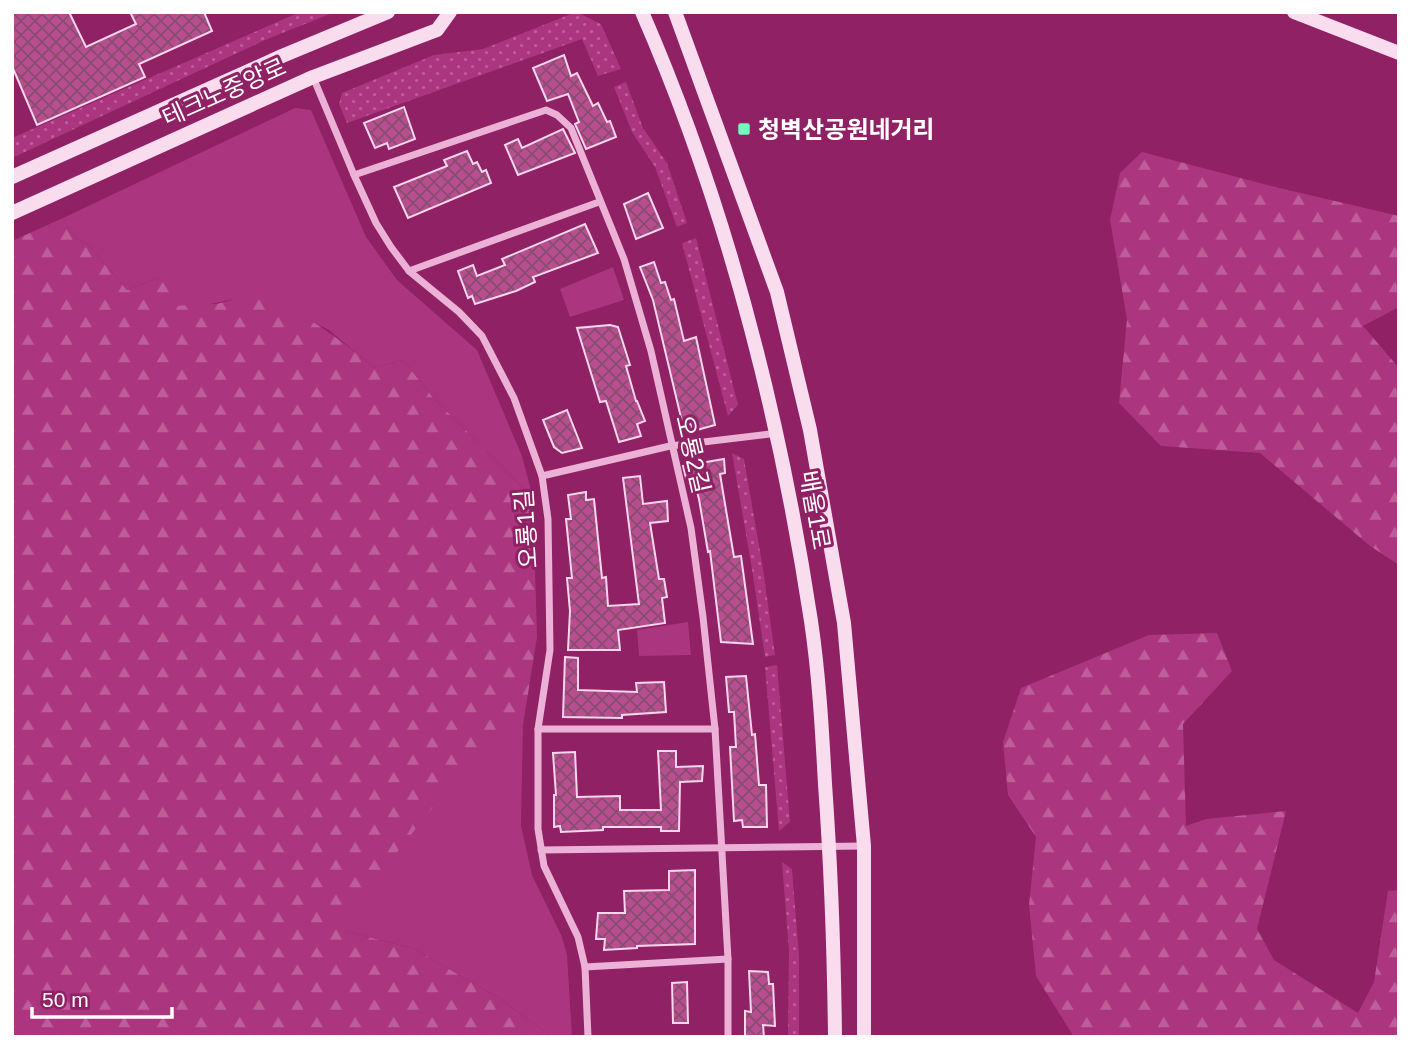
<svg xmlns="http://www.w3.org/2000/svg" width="1411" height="1049" font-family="Arial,'Noto Sans KR',sans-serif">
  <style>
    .grass { fill: url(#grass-dots) }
    .forest { fill: url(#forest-firs) }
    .park { fill: #ac357f }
    .building { fill: url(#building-cross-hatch); stroke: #f9d6ec; stroke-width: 2 }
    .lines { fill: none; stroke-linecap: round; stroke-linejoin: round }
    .street { stroke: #ecb1d6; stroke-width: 7 }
    .secondary { stroke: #f9ddee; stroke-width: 14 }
    .poi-dot { fill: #73f9bb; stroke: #8f2164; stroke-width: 2.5 }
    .labels { text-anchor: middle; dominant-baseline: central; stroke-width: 6; stroke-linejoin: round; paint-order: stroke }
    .street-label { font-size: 24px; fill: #fff; stroke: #8f2164 }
    .poi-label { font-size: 24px; font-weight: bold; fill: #fff; stroke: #8f2164; text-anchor: start }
  </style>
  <defs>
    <pattern id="grass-dots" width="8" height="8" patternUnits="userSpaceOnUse" patternTransform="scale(1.75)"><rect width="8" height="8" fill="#ac357f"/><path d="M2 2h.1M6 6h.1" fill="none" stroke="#bd5d99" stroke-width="1.8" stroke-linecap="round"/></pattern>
    <pattern id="forest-firs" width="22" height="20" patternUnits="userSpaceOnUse" patternTransform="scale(1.75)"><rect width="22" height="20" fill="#ac357f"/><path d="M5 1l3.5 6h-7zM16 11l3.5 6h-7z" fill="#bd5d99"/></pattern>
    <pattern id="building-cross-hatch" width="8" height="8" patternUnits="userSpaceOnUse" patternTransform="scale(1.75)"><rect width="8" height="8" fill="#b84e8f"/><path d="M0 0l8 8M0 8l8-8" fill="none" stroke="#874d71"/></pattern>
  </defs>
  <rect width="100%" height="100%" fill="#8f2164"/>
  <g class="grass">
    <polygon points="300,12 335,12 265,40 12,158 12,138"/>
    <polygon points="576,12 601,24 621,69 598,76 582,39 347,123 339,104 342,93 434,55 483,49"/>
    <polygon points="626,82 643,128 667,163 687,223 677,227 655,167 632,132 614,87"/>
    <polygon points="696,238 738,405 728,416 682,243"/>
    <polygon points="732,453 744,459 763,569 775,655 765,657 752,569"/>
    <polygon points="777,665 790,822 779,831 765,667"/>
    <polygon points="782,862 792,869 799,956 799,1037 788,1037 789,950"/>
  </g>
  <g class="forest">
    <polygon points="1142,152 1275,187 1399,216 1399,307 1363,326 1399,368 1399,565 1370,546 1260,453 1161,446 1119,403 1127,319 1110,220 1120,173"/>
    <path d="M63,218L75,238L88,244L127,290L158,278C168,287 198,302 211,304C223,305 236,296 248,296C291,300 341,340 373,367L404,361L432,396L533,498L537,637L523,725L518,726L346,931L415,949L499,998L552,1037H12V241Z"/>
    <polygon points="1217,633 1232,671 1183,724 1186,826 1206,819 1286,811 1257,929 1274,960 1358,1013 1374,982 1388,891 1399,890 1399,1037 1074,1037 1036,976 1029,905 1036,837 1008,795 1003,742 1021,688 1149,635"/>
  </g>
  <g class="park">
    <polygon points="295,108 311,110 366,237 397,280 477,350 522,456 533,498 432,396 404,361 373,367 329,330 279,305 247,296 211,304 176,306 170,288 158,278 127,290 88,244 75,238 63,218"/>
    <polygon points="613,267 624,300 570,317 560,289"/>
    <polygon points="688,622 691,655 639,656 637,630"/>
    <polygon points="523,725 521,826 532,875 562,937 567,955 572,1037 552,1037 499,998 415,949 346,931 344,919 437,802 518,726"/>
  </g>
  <g class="building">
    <polygon points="12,12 69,12 86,47 136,24 130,12 204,12 212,31 139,64 145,77 37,125 12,66"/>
    <polygon points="564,55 571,76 577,73 593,106 598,103 607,122 610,121 616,137 586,149 575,124 579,122 568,94 547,101 533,68"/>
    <polygon points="404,107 415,139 389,149 387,143 375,148 364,123"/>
    <polygon points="563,129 575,153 518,175 505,145 518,139 522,148"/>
    <polygon points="467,151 473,164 477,162 482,172 486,170 491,183 408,218 394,187 447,166 444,160"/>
    <polygon points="648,193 663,228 636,239 624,204"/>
    <polygon points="585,224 598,253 533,277 535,282 516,291 475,304 472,296 468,298 458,271 473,265 477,276 505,265 502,259"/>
    <polygon points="654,262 661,283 665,282 671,300 674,299 684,341 696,337 715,425 693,431 691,424 683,426 653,300 640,267"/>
    <polygon points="610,325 618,327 630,365 626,366 636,401 637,401 645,421 637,424 641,436 619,442 606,401 600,402 577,328"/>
    <polygon points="567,410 582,448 562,453 554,447 543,420"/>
    <polygon points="724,459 725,473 720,474 726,510 734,557 741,556 753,644 721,642 710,551 708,552 699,499 693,477 686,478 683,466"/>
    <polygon points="640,476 643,504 667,501 668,521 650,523 659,579 664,579 667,597 662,598 665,623 618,630 620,650 568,650 570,611 567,578 572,578 566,519 571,519 568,495 586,492 586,500 594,499 602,578 606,577 608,606 639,604 623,478"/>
    <polygon points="565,657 578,658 578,690 637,692 636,683 664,682 666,712 622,715 622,718 563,717"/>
    <polygon points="746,676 752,735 755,734 759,785 766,785 767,827 743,827 742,820 734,821 730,747 736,747 734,712 729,712 726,677"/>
    <polygon points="658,751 676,751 676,767 703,766 702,781 680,782 679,831 661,831 661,827 603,827 603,830 561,832 560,826 554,827 554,795 556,795 553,753 575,752 577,797 620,796 620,810 661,810"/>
    <polygon points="695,870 695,944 637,946 637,948 604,950 605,939 596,939 598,913 625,913 624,891 669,890 669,871"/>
    <polygon points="749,971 768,972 769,984 773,984 775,1026 763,1025 764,1037 745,1037 745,1011 751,1012"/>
    <polygon points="687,982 688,1023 673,1023 672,983"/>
  </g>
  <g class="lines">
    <g class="street">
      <polyline points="313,77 354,175 376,223 391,247 409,271 459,312 482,336 514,398 542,476 548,519 550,650 538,729 538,829 544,866 578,937 585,967 588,1037"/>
      <polyline points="354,175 546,110 557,115 571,128 624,259 651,351 691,528 703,617 715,729 728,959 728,1037"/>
      <polyline points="409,271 599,202"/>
      <polyline points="542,476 670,446 778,433"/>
      <polyline points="538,729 715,729"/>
      <polyline points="541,850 864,846"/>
      <polyline points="585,967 728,959"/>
    </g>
    <g class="secondary">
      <path d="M642,12C727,207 779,411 811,621C819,675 822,729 825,784C831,868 834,952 835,1037"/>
      <polyline points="675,12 777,292 810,430 844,623 864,846 864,1037"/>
      <polyline points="1294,12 1399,53"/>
      <polyline points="12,177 282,56 388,12"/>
      <polyline points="12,213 313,77 437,30 450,12"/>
    </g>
  </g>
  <rect class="poi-dot" x="737" y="122" width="14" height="14" rx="3.5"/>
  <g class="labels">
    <g class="street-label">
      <text transform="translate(224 92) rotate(-24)">테크노중앙로</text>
      <text transform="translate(693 454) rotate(77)">오룡2길</text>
      <text transform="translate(815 510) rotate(80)">배울1로</text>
      <text transform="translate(526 529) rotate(-94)">오룡1길</text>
    </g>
    <g class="poi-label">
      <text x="758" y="129">청벽산공원네거리</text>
    </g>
  </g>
  <rect width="1411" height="1049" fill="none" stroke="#ffffff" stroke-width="28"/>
  <path d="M32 1007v10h140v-10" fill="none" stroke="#ffffff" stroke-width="3.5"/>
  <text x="42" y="1007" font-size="21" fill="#ffffff" stroke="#8f2164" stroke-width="5" paint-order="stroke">50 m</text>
</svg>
